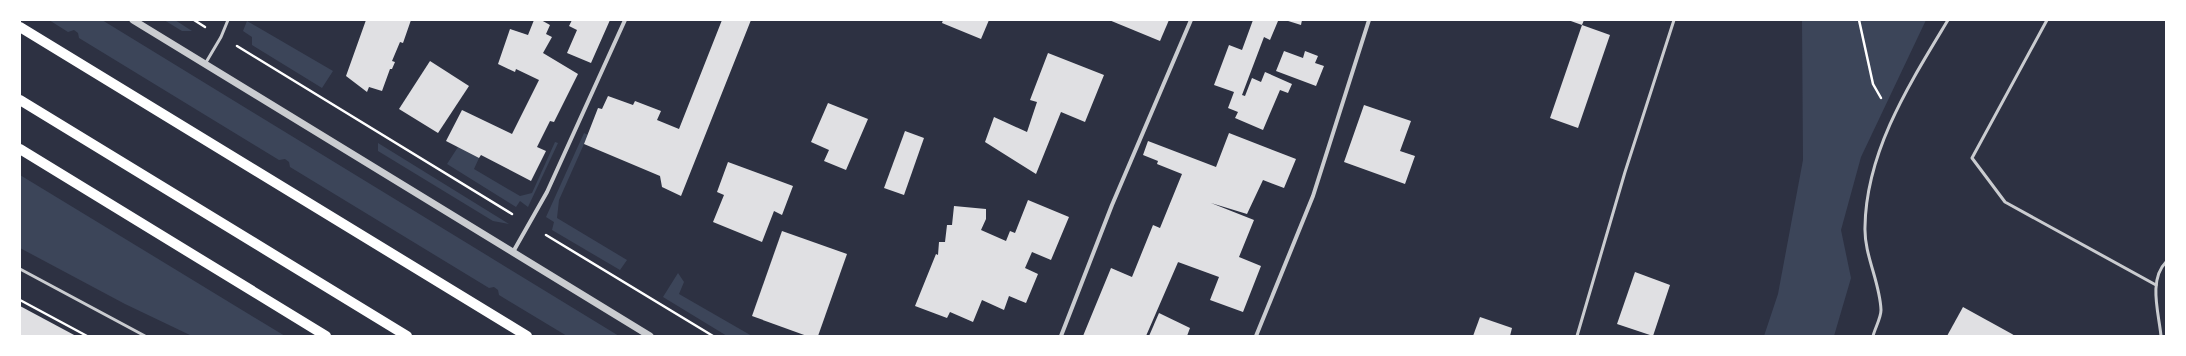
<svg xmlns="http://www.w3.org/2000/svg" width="2186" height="356" font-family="Quicksand,sans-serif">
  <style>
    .green { fill: #3c4559 }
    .building { fill: #e0e0e3 }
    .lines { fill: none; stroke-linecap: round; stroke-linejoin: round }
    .path { stroke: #fff; stroke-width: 2.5 }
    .service { stroke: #caccd0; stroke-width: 3 }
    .minor { stroke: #caccd0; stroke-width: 4 }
    .tertiary { stroke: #caccd0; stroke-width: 7 }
    .primary { stroke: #fff; stroke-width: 10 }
  </style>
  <rect width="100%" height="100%" fill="#2d3142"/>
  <g class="green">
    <polygon points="49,20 102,20 619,336 567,336 499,295 498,290 494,287 489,288 290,167 289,162 285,159 279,160 79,38 78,33 74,30 68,32"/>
    <polygon points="164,20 175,20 192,31 182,31"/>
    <polygon points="1802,20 1926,20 1861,157 1841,230 1851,278 1834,336 1764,336 1778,294 1803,160"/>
    <polygon points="247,21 333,71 322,88 252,45 252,37 243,31"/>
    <polygon points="584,133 588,135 559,200 557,218 627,260 620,270 552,230 554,222 546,217"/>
    <polygon points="555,142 558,143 528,207 520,201 516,207 447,164 458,147 479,158 474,169 520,196 532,193"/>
    <polygon points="378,143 509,224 493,221 378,151"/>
    <polygon points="20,175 285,336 192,336 125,304 20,248"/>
    <polygon points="678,273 684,282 679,294 752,336 727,336 663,297"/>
  </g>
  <g class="building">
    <polygon points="366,20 411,20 403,43 400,42 392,61 395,62 392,69 390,69 382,91 369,87 367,92 346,76"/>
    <polygon points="534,20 541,20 550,25 546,34 552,37 543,53 578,74 554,122 550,121 537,147 546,151 531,181 481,155 479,158 446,141 462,110 512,134 539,80 516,69 515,72 498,64 510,29 528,35"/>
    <polygon points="572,20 610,20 591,63 567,53 577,30 569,26"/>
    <polygon points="722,20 751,20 681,196 662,187 660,176 584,144 598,108 602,109 608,96 633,105 635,101 661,111 657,120 679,129"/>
    <polygon points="943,20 989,20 981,39 942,23"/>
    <polygon points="1109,20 1169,20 1160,41"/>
    <polygon points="1253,20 1278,21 1270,40 1264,37 1242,95 1245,96 1252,78 1261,82 1265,72 1292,84 1288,93 1280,90 1263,130 1235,118 1238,112 1228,108 1234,92 1214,85 1229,45 1242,50"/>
    <polygon points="1285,20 1302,20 1301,25"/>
    <polygon points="1568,20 1584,20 1582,25"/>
    <polygon points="1582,25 1610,35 1578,128 1550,118"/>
    <polygon points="1284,51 1303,58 1305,51 1318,56 1315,63 1324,66 1316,86 1276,71"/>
    <polygon points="1048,53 1104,75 1085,122 1061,112 1036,174 985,142 994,117 1027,132 1037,102 1030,100"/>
    <polygon points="430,61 469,86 438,133 399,109"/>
    <polygon points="828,103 868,119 846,170 824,161 829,150 811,142"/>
    <polygon points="1364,105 1411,121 1400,151 1415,156 1405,184 1344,162"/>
    <polygon points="905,131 924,138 904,195 884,188"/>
    <polygon points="1229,133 1296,159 1284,188 1263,180 1247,214 1211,203 1254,220 1239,257 1261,266 1243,312 1210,300 1219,277 1178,262 1182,253 1146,336 1083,336 1111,268 1132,277 1153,225 1160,228 1182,174 1157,164 1158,161 1143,155 1148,141 1216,167"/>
    <polygon points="728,162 793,186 782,215 774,211 762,242 713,222 724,195 717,192"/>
    <polygon points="1028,200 1069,217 1051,260 1032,252 1025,268 1038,274 1026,303 1009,296 1004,310 982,300 973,322 950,312 947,318 915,306 936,254 938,255 939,242 945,242 947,225 952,225 954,206 986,209 986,219 981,230 1006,241 1010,231 1015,233"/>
    <polygon points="782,231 847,254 818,336 807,336 752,316"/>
    <polygon points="1635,272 1670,285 1653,336 1617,324"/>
    <polygon points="20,306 76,336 20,336"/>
    <polygon points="1963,307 2012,334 2015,336 1947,336"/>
    <polygon points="1159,313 1190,328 1187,336 1149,336"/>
    <polygon points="1480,317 1512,328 1510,336 1473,336"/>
  </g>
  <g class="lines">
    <g class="path">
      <polyline points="194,20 205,27"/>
      <polyline points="1859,20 1873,84 1881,98"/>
      <polyline points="237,46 512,214"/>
      <polyline points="546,235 713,336"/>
      <polyline points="20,300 87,336"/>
    </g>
    <g class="service">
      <polyline points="2047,20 1972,158 2005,202 2156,285"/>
      <polyline points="205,64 221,37 228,20"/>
      <polyline points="20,269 145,336"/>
      <polyline points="1577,336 1625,172 1674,20"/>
      <path d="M1873,336C1875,328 1881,318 1881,310C1880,282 1864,255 1865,227C1866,151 1910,83 1948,20"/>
      <path d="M2161,336C2159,314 2148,280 2166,262"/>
    </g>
    <g class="minor">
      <polyline points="513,252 547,192 625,20"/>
      <polyline points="1061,336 1112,205 1191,20"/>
      <polyline points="1256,336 1313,196 1369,20"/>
    </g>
    <polyline class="tertiary" points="133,20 650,336"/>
    <g class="primary">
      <polyline points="20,27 527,336"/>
      <polyline points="20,100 407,336"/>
      <polyline points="20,149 326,336"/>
    </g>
  </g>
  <rect width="2186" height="356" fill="none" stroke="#ffffff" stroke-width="42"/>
</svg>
